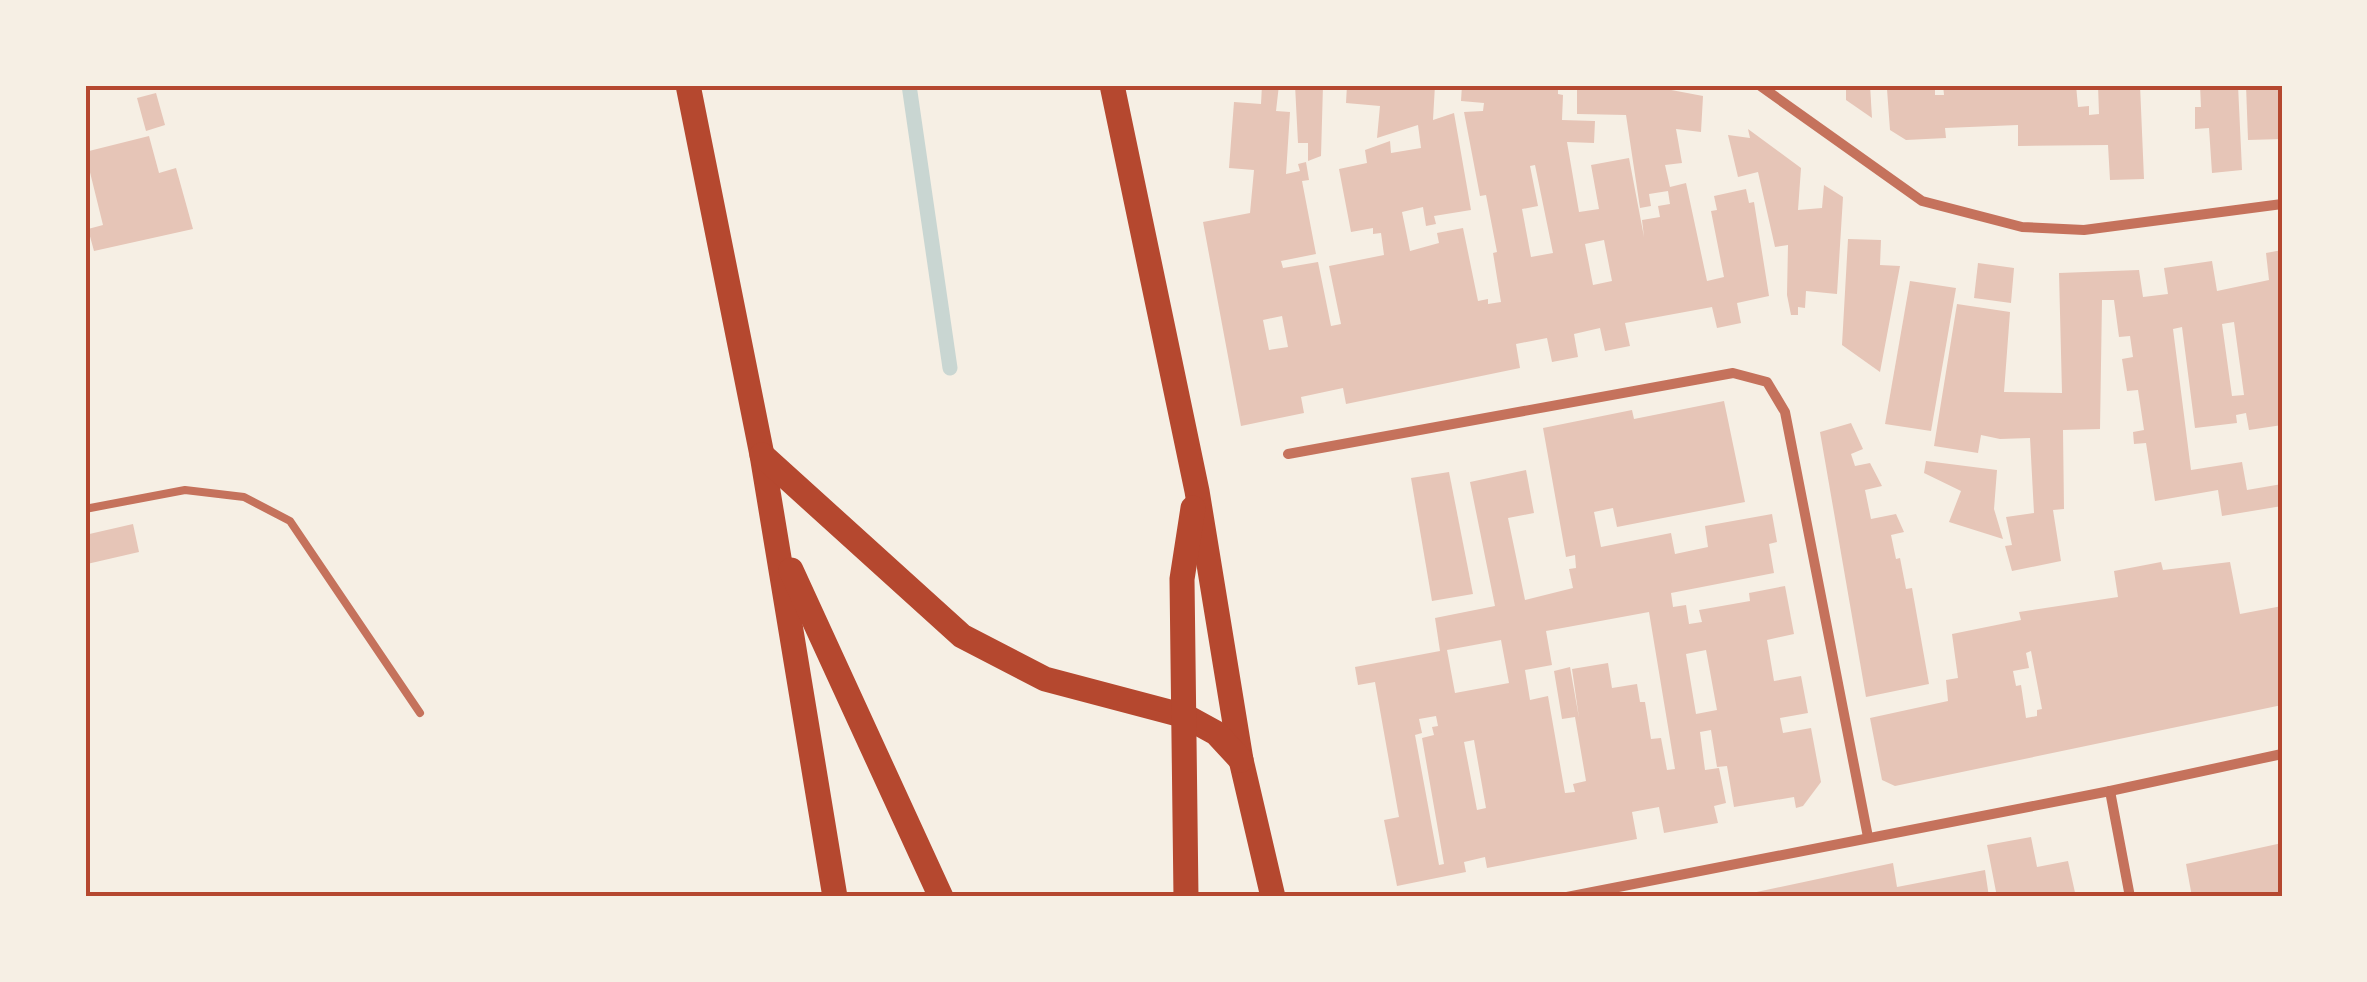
<svg xmlns="http://www.w3.org/2000/svg" width="2367" height="982" font-family="Helvetica,sans-serif">
  <style>
    .lines { fill: none; stroke-linecap: round; stroke-linejoin: round }
    .stream { stroke: #c9d6d2; stroke-width: 15 }
    .building { fill: #e6c5b7; fill-rule: evenodd }
    .service { stroke: #c5725c; stroke-width: 8 }
    .minor { stroke: #c5725c; stroke-width: 10 }
    .primary { stroke: #b5482f; stroke-width: 25 }
    .neatline { fill: none; stroke: #b5482f; stroke-width: 4 }
  </style>
  <rect width="100%" height="100%" fill="#f6efe4"/>
  <g class="lines">
    <polyline class="stream" points="909,85 950,368"/>
  </g>
  <g class="building">
    <path d="M1262,85H1279L1276,111L1290,112L1286,174L1300,171L1298,164L1306,162L1309,180L1302,181L1316,254L1281,261L1283,268L1318,262L1331,326L1341,324L1329,266L1384,255L1381,233L1373,234V228L1351,232L1339,169L1367,163L1365,150L1390,141L1391,153L1421,148L1418,125L1377,138L1380,106L1346,103L1347,85H1435L1433,120L1454,113L1471,210L1434,216L1436,224L1426,226L1423,207L1402,212L1410,251L1439,243L1437,233L1463,228L1478,301L1488,299V304L1501,302L1493,253L1497,252L1486,195L1480,196L1464,112L1483,111L1484,103L1461,101L1462,85H1558V94L1563,95L1562,120L1595,121L1594,143L1567,142L1579,212L1599,209L1591,165L1629,158L1644,237L1642,220L1660,217L1658,206L1670,204L1668,191L1649,194L1651,206L1640,208L1626,115L1577,114V85H1666V89L1703,96L1701,132L1676,129L1682,163L1665,165L1670,187L1686,183L1707,281L1724,277L1711,211L1717,210L1714,196L1746,189L1749,203L1754,202L1769,296L1737,303L1741,323L1717,328L1712,307L1625,323L1630,346L1605,351L1600,328L1574,334L1578,357L1552,362L1547,338L1516,344L1520,368L1346,404L1343,388L1301,397L1304,413L1241,426L1203,222L1250,213L1254,170L1229,168L1234,102L1261,104ZM1535,165L1553,253L1531,257L1522,209L1538,206L1530,166ZM1604,240L1612,281L1593,285L1585,244ZM1282,316L1288,347L1269,350L1263,320Z"/>
    <polygon points="1295,85 1323,85 1321,156 1308,161 1308,143 1298,143"/>
    <polygon points="1846,85 1870,85 1872,118 1846,100"/>
    <polygon points="1877,85 1935,85 1935,95 1944,95 1943,85 2076,85 2078,107 2089,106 2089,115 2099,114 2098,85 2140,85 2144,179 2110,180 2108,145 2018,146 2018,125 1945,128 1946,138 1906,140 1890,130 1887,89 1876,90"/>
    <polygon points="2200,85 2238,85 2242,170 2212,173 2209,128 2195,129 2195,107 2201,107"/>
    <polygon points="2246,85 2281,85 2282,139 2248,140"/>
    <polygon points="156,93 165,125 146,131 137,98"/>
    <polygon points="1748,129 1801,168 1798,210 1822,208 1824,185 1843,197 1837,294 1806,291 1805,308 1798,307 1798,315 1791,315 1787,295 1788,245 1775,247 1758,172 1738,177 1728,135 1750,138"/>
    <polygon points="149,136 159,173 176,168 193,229 94,251 88,229 103,225 85,152"/>
    <polygon points="1848,239 1881,240 1880,265 1900,266 1880,372 1842,345"/>
    <path d="M2282,250V425L2249,430L2246,413L2236,415L2237,423L2195,428L2182,327L2173,329L2191,470L2242,462L2247,490L2282,484V506L2222,516L2218,490L2155,501L2146,443L2134,444L2133,432L2144,430L2138,390L2127,391L2122,359L2133,357L2130,336L2119,337L2114,300H2102L2100,429L2063,430L2064,509L2053,510L2061,561L2012,571L2005,546L2012,545L2006,517L2034,513L2030,438L2000,439L1981,435L1978,453L1934,446L1957,304L2010,312L2004,392L2062,393L2059,273L2139,270L2143,297L2168,294L2164,268L2212,261L2217,291L2269,280L2266,253ZM2234,322L2244,395L2232,396L2222,324Z"/>
    <polygon points="1978,263 2014,268 2011,303 1974,298"/>
    <polygon points="1910,281 1956,288 1931,431 1885,424"/>
    <path d="M1724,401L1745,502L1617,527L1613,508L1594,512L1601,547L1671,533L1675,554L1708,547L1705,526L1772,514L1777,542L1769,544L1774,573L1671,593L1673,607L1686,605L1689,624L1702,622L1699,610L1750,601L1749,593L1785,586L1794,634L1767,640L1774,681L1801,676L1808,713L1780,718L1783,733L1811,728L1821,782L1803,806L1796,808L1794,797L1734,807L1727,766L1717,767L1711,730L1700,732L1705,770L1719,768L1726,803L1714,806L1718,823L1664,833L1659,807L1632,812L1637,839L1487,868L1485,857L1464,862L1466,872L1397,886L1384,820L1399,817L1375,682L1358,685L1355,667L1440,651L1435,618L1495,606L1470,482L1526,470L1534,513L1508,518L1525,600L1573,588L1569,569L1576,568L1575,555L1566,557L1543,428L1632,410L1634,419ZM1649,612L1675,769L1667,770L1661,738L1651,739L1645,702H1640L1637,684L1612,688L1608,663L1572,669L1579,718L1570,667L1554,671L1562,719L1575,717L1586,781L1573,784L1575,792L1565,793L1548,696L1530,700L1525,670L1552,665L1546,631ZM1501,640L1509,683L1455,693L1447,650ZM1706,650L1717,710L1696,714L1686,654ZM1436,716L1438,726L1432,727L1434,735L1422,738L1444,864L1439,865L1415,735L1422,733L1419,719ZM1474,740L1486,808L1477,810L1464,742Z"/>
    <polygon points="1851,423 1863,449 1851,454 1855,466 1870,463 1882,486 1865,490 1871,519 1896,514 1904,532 1891,535 1896,559 1900,558 1906,589 1912,588 1929,684 1866,697 1820,432"/>
    <polygon points="1926,461 1997,470 1994,509 2003,539 1949,522 1961,491 1924,473"/>
    <polygon points="1449,472 1473,594 1432,601 1411,478"/>
    <polygon points="133,524 139,552 87,564 85,535"/>
    <path d="M2161,562L2163,570L2230,562L2240,614L2282,606V705L1895,786L1882,780L1870,718L1948,701L1946,680L1958,678L1952,634L2021,620L2019,612L2118,597L2114,571ZM2031,651L2042,709L2037,710V716L2026,718L2021,685L2016,686L2013,671L2029,668L2026,653Z"/>
    <polygon points="2031,837 2037,867 2068,861 2076,897 1997,897 1987,845"/>
    <polygon points="2282,843 2282,897 2192,897 2186,864"/>
    <polygon points="1893,863 1897,887 1985,870 1989,897 1733,897"/>
  </g>
  <g class="lines">
    <polyline class="service" points="85,509 185,490 244,497 290,521 420,713"/>
    <g class="minor">
      <polyline points="1759,85 1922,201 2022,227 2084,230 2282,204"/>
      <polyline points="1288,454 1733,373 1767,382 1785,412 1868,837"/>
      <polyline points="2110,791 2130,897"/>
      <polyline points="1567,897 2110,791 2282,754"/>
    </g>
    <g class="primary">
      <polyline points="688,85 762,455 835,897"/>
      <polyline points="1112,85 1197,491 1241,760 1273,897"/>
      <polyline points="762,455 962,636 1045,679 1185,716 1216,733 1241,760"/>
      <polyline points="791,570 941,897"/>
      <polyline points="1186,897 1182,579 1193,508"/>
    </g>
  </g>
  <rect width="2367" height="982" fill="none" stroke="#f6efe4" stroke-width="175"/>
  <rect x="88" y="88" width="2192" height="806" class="neatline"/>
</svg>
